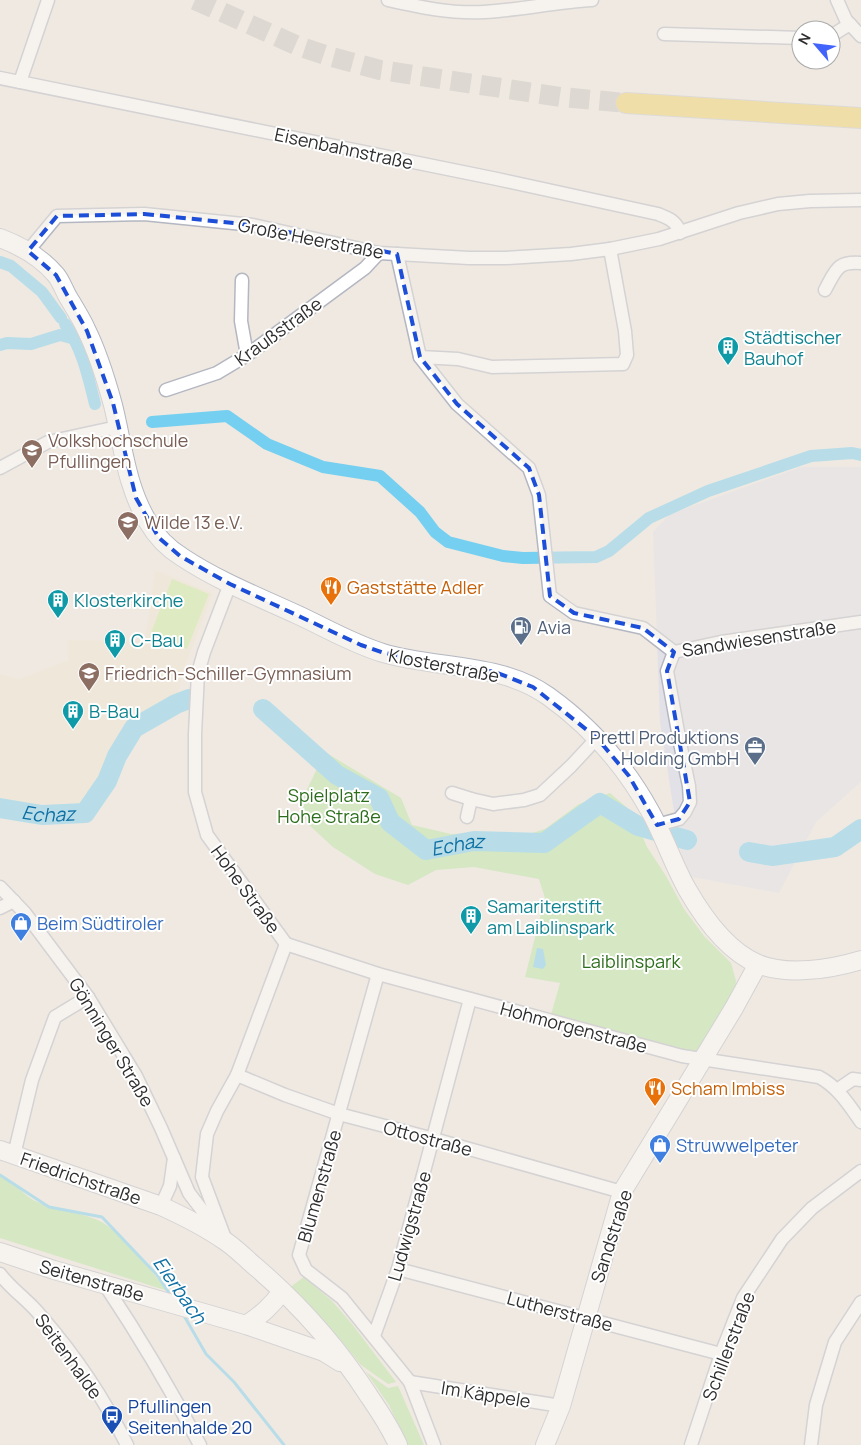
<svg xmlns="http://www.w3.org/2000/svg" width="861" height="1445" font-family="Manrope,sans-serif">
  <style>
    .industrial { fill: #e3e1e8 }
    .education { fill: #f0e6d1 }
    .green { fill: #b6e59e }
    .pitch { fill: #c9ec9a }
    .water { fill: #75cff0 }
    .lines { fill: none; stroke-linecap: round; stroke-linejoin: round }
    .stream { stroke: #75cff0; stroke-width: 3 }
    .canal { stroke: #75cff0; stroke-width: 12 }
    .river { stroke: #75cff0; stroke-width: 20 }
    .primary-tunnel { stroke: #c8c4bd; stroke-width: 20; stroke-dasharray: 20 10; stroke-linecap: butt }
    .street-casing { stroke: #b4b7c1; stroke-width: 15 }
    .secondary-casing { stroke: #b4b7c1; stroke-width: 20 }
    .primary-casing { stroke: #c9c9c9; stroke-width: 22 }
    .street { stroke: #fff; stroke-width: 12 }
    .secondary { stroke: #fff; stroke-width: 18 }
    .primary { stroke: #f2d163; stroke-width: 20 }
    .marked { fill: none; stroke: #1d4ed8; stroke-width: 4; stroke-dasharray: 10 6; stroke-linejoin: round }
    .labels { text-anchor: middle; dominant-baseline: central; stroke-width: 4; stroke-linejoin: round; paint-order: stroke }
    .street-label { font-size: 18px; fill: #2e2e2e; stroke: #fff }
    .culture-label { font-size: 18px; fill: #0d838f; stroke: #fff; text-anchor: start }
    .education-label { font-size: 18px; fill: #785e54; stroke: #fff; text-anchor: start }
    .food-label { font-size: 18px; fill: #c56008; stroke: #fff; text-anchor: start }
    .service-label { font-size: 18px; fill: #4e5e75; stroke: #fff; text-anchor: start }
    .park-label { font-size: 18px; fill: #2c6e1b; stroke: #fff }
    .shop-label { font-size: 18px; fill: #366cbe; stroke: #fff; text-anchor: start }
    .transit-label { font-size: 18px; fill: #164399; stroke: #fff; text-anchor: start }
    .water-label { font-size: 19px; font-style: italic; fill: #0d6fa3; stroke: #fff }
  </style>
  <rect width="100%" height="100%" fill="#efe9e1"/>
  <polygon class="industrial" points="801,467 861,467 861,782 816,822 779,893 692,877 683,869 660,722 653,532 670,514"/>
  <polygon class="education" points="155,570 213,593 184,669 176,704 134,728 117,756 107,781 85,813 42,815 0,808 0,674 19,679 68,660 68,640 145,641"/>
  <g class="green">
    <polygon points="325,752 401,798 412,825 451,834 477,833 500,839 523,836 545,829 579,804 610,793 632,812 647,847 666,876 684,909 704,936 731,963 736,981 735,995 699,1055 551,1015 560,983 525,977 545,898 539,879 474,867 436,870 408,885 375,874 333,847 308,824 299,806"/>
    <path d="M0,1174C13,1180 21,1193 33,1200C52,1210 75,1211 95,1219C120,1228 150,1271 168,1291L0,1238Z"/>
    <polygon points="304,1277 332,1301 352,1324 396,1382 388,1384 361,1365 338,1337 289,1288"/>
    <polygon points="366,1372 388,1388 398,1386 424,1445 408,1445 389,1405"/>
  </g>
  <polygon class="pitch" points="172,579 209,594 187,649 150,635"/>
  <polygon class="water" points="537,948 543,949 546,965 543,969 533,967"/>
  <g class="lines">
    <g class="stream">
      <polyline points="0,1175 49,1207 102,1217 157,1275 171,1296"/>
      <polyline points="183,1314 206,1354 234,1382 284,1445"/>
    </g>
    <g class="canal">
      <polyline points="0,262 11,266 42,292 61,318"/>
      <path d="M65,324C82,348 88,376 95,404"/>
      <polyline points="0,345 7,343 31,344 60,335 75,339"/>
      <polyline points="152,422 227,416 267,444 323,467 380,476 420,512 435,532 448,542 503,556 523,558 596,557 609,551 649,518 708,491 811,456 852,453 861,455"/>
    </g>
    <g class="river">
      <path id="s1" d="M263,709L337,775L379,798L390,822L426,850L474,841L544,843L600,803L638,826L687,840"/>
      <path id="s2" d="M0,808L42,815L85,813L107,781L117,756L134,728L176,704L189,699"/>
      <polyline points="749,852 772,856 835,847 861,829"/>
    </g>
    <polyline class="primary-tunnel" points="195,0 298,46 328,56 380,70 561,97 626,103"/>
    <g class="street-casing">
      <g id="street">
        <path d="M388,0C419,7 451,14 484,12C520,10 556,2 592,0"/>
        <polyline points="837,0 846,20 861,36"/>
        <polyline points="664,34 801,38"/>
        <polyline points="831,36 850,24"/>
        <path d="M0,78L497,179L658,214C668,218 677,221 680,233"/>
        <polyline points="20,82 48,0"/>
        <polyline points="28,251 57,216 144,214 253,225 379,253 469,258 506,258 571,254 610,249 659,239 739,213 778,204 810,201 861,200"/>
        <polyline points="397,254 420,357 457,404 529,468 539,495 550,596 574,613 643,628 674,652"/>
        <polyline points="242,280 241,321 247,355"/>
        <path d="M825,290C836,270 837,261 861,263"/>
        <polyline points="420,357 458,359 492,367 623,364 627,355 625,331 610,249"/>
        <polyline points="166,390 217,373 247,355 365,268 379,253"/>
        <polyline points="0,468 48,442 117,427"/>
        <polyline points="452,793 471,799"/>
        <polyline points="467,817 471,799 493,804 524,800 540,795 571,766 597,738"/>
        <polyline points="657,825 679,819 685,812 690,802 689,786 680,743 667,671 674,652 721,642 861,622"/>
        <polyline points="0,887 25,913 88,997 136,1076 161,1128 189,1193 218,1231"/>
        <polyline points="0,908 14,901"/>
        <path d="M286,944L378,974L682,1056L819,1077C838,1087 849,1105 861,1122"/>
        <polyline points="378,974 299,1255 306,1270 342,1298 410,1382 434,1445"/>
        <polyline points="237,1075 285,1095 339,1114 434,1139 622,1192"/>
        <polyline points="837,1090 853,1079 861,1080"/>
        <polyline points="14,1155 32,1080 55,1017 88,997"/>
        <polyline points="161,1206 170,1186 174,1158"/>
        <polyline points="226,1241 202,1177 207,1134 217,1111 237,1075 286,944 207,835 195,792 195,734 198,673 204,652 230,584"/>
        <polyline points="398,1269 721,1354"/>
        <path d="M0,1274C12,1290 28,1300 40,1315C74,1354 104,1398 127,1445"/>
        <path d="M105,1285C139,1336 171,1390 200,1445"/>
        <polyline points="374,1336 398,1269 470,999"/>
        <polyline points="410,1382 561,1406"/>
        <polyline points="691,1445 721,1354 743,1298 782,1239 812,1208 861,1171"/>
        <polyline points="811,1445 816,1405 835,1342 861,1302"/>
      </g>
    </g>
    <g class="secondary-casing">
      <g id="secondary">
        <path d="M0,238C21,246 41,257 56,275C61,281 64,290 68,297C74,307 81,318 86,329C96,349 107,383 113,405C123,445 126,486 148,522C156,536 169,549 182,557C218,581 259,597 298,615C326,628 353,644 383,653C437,669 500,662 548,696C590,726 625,766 650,811C664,836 673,864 687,889C703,917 727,951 758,964C788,976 831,969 861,960"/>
        <path d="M0,1150L161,1206C183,1216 205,1227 225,1241C236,1248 246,1259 257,1268C300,1305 338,1348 369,1396C380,1412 390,1427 398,1445"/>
        <polyline points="0,1252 54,1270 246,1325 324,1352 340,1362"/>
        <path d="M246,1325C261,1315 272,1306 282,1291"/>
        <polyline points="545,1445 561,1406 622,1192 734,1008 758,964"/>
      </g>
    </g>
    <g class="primary-casing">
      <polyline id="primary" points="626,103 861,118"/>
    </g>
    <use href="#street" class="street"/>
    <use href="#secondary" class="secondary"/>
    <use href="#primary" class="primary"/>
  </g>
  <path d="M0 0H861V1445H0ZM144,214L253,225L397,254L420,357L457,404L529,468L539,495L550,596L574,613L643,628L674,652L667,671L690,802L679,819L657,825L629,776L597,738L533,687L495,672L384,653L361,645L230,584L180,556L159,538L136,498L113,403L87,331L56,275L28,251L57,216Z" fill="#efe9e1" fill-opacity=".55" fill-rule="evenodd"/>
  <path class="marked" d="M144,214L253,225L397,254L420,357L457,404L529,468L539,495L550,596L574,613L643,628L674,652L667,671L690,802L679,819L657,825L629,776L597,738L533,687L495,672L384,653L361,645L230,584L180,556L159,538L136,498L113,403L87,331L56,275L28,251L57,216Z"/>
  <defs>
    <g id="building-pin" transform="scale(1.125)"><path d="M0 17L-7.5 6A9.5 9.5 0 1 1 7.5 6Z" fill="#0f9aa8" stroke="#fff"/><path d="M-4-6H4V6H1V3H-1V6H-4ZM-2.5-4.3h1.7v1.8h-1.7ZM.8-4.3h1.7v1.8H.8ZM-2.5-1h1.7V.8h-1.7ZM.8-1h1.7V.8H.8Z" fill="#fff"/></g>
    <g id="university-pin" transform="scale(1.125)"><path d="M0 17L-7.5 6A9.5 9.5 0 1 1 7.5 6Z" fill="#8d6e63" stroke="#fff"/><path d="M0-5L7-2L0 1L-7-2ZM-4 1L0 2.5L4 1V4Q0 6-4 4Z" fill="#fff"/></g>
    <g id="school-pin" transform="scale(1.125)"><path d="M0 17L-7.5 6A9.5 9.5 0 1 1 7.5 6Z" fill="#8d6e63" stroke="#fff"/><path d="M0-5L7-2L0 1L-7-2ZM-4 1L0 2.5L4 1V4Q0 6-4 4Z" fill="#fff"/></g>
    <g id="restaurant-pin" transform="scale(1.125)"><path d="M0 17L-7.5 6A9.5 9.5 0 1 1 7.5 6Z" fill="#e8710a" stroke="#fff"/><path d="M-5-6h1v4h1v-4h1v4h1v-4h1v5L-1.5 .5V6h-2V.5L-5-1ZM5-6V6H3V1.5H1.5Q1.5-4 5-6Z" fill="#fff"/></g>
    <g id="fuel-pin" transform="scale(1.125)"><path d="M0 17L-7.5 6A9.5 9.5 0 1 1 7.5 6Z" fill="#5c6f8a" stroke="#fff"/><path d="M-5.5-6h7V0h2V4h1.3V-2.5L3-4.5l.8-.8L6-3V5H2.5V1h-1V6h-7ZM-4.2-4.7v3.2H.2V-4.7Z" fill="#fff"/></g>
    <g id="office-pin" transform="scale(1.125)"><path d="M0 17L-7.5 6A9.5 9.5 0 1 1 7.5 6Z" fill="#5c6f8a" stroke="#fff"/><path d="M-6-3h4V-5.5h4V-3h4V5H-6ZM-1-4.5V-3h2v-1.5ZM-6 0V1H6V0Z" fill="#fff"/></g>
    <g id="shop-pin" transform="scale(1.125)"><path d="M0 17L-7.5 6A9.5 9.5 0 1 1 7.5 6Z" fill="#3f7fe0" stroke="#fff"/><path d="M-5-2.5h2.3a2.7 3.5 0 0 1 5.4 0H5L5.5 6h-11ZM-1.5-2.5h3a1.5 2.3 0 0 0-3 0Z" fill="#fff"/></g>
    <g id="bus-pin" transform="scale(1.125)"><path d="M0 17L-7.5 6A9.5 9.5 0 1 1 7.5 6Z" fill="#1a4fb4" stroke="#fff"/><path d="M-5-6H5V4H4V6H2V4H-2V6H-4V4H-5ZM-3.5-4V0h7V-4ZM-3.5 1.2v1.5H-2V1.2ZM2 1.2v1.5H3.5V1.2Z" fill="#fff"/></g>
  </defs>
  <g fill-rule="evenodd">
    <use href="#building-pin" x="728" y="347"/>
    <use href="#university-pin" x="32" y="450"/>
    <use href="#school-pin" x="128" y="522"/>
    <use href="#restaurant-pin" x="331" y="587"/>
    <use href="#building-pin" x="58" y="600"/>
    <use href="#fuel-pin" x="521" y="627"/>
    <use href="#building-pin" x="115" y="640"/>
    <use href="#school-pin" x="89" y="673"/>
    <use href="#building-pin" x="73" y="711"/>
    <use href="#office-pin" x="755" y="747"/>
    <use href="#building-pin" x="471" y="916"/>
    <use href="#shop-pin" x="21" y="923"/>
    <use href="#restaurant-pin" x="655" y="1088"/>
    <use href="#shop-pin" x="660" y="1145"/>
    <use href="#bus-pin" x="112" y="1416"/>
  </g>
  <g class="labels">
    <g class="street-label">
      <text transform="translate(344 148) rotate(12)">Eisenbahnstraße</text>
      <text transform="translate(311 238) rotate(11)">Große Heerstraße</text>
      <text transform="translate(278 331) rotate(-36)">Kraußstraße</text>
      <text transform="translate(759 638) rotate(-9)">Sandwiesenstraße</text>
      <text transform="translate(444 665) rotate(11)">Klosterstraße</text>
      <text transform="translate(246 889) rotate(54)">Hohe Straße</text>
      <text transform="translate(574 1027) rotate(15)">Hohmorgenstraße</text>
      <text transform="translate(112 1042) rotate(59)">Gönninger Straße</text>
      <text transform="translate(428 1138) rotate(15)">Ottostraße</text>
      <text transform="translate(81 1178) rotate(19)">Friedrichstraße</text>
      <text transform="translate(319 1186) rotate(-74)">Blumenstraße</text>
      <text transform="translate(409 1226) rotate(-74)">Ludwigstraße</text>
      <text transform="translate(611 1236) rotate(-72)">Sandstraße</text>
      <text transform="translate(92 1280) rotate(16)">Seitenstraße</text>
      <text transform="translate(560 1311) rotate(15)">Lutherstraße</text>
      <text transform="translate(728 1346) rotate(-69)">Schillerstraße</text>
      <text transform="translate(69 1356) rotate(54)">Seitenhalde</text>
      <text transform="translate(486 1394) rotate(9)">Im Käppele</text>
    </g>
    <g class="culture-label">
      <text x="744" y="337">Städtischer<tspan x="744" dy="21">Bauhof</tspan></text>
      <text x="74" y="600">Klosterkirche</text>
      <text x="131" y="640">C-Bau</text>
      <text x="89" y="711">B-Bau</text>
      <text x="487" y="906">Samariterstift<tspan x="487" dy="21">am Laiblinspark</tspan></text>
    </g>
    <g class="education-label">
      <text x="48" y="440">Volkshochschule<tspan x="48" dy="21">Pfullingen</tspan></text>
      <text x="144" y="522">Wilde 13 e.V.</text>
      <text x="105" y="673">Friedrich-Schiller-Gymnasium</text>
    </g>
    <g class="food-label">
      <text x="347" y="587">Gaststätte Adler</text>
      <text x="671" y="1088">Scham Imbiss</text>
    </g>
    <g class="service-label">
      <text x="537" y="627">Avia</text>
      <text x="739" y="737" text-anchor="end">Prettl Produktions<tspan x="739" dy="21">Holding GmbH</tspan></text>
    </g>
    <g class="park-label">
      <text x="329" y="795">Spielplatz<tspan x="329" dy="21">Hohe Straße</tspan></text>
      <text x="631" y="961">Laiblinspark</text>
    </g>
    <g class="shop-label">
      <text x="37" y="923">Beim Südtiroler</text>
      <text x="676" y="1145">Struwwelpeter</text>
    </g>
    <g class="transit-label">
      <text x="128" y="1406">Pfullingen<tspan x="128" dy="21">Seitenhalde 20</tspan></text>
    </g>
    <g class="water-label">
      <text stroke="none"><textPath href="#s2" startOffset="49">Echaz</textPath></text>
      <text stroke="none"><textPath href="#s1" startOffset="251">Echaz</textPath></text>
      <text transform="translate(180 1290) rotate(55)">Eierbach</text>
    </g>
  </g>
  <g transform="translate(816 45) rotate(298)"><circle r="24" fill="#ffffff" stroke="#ababab"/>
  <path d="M0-4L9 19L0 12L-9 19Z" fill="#4264fb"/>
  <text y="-8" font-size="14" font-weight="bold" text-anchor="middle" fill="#2e2e2e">N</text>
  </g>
</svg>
